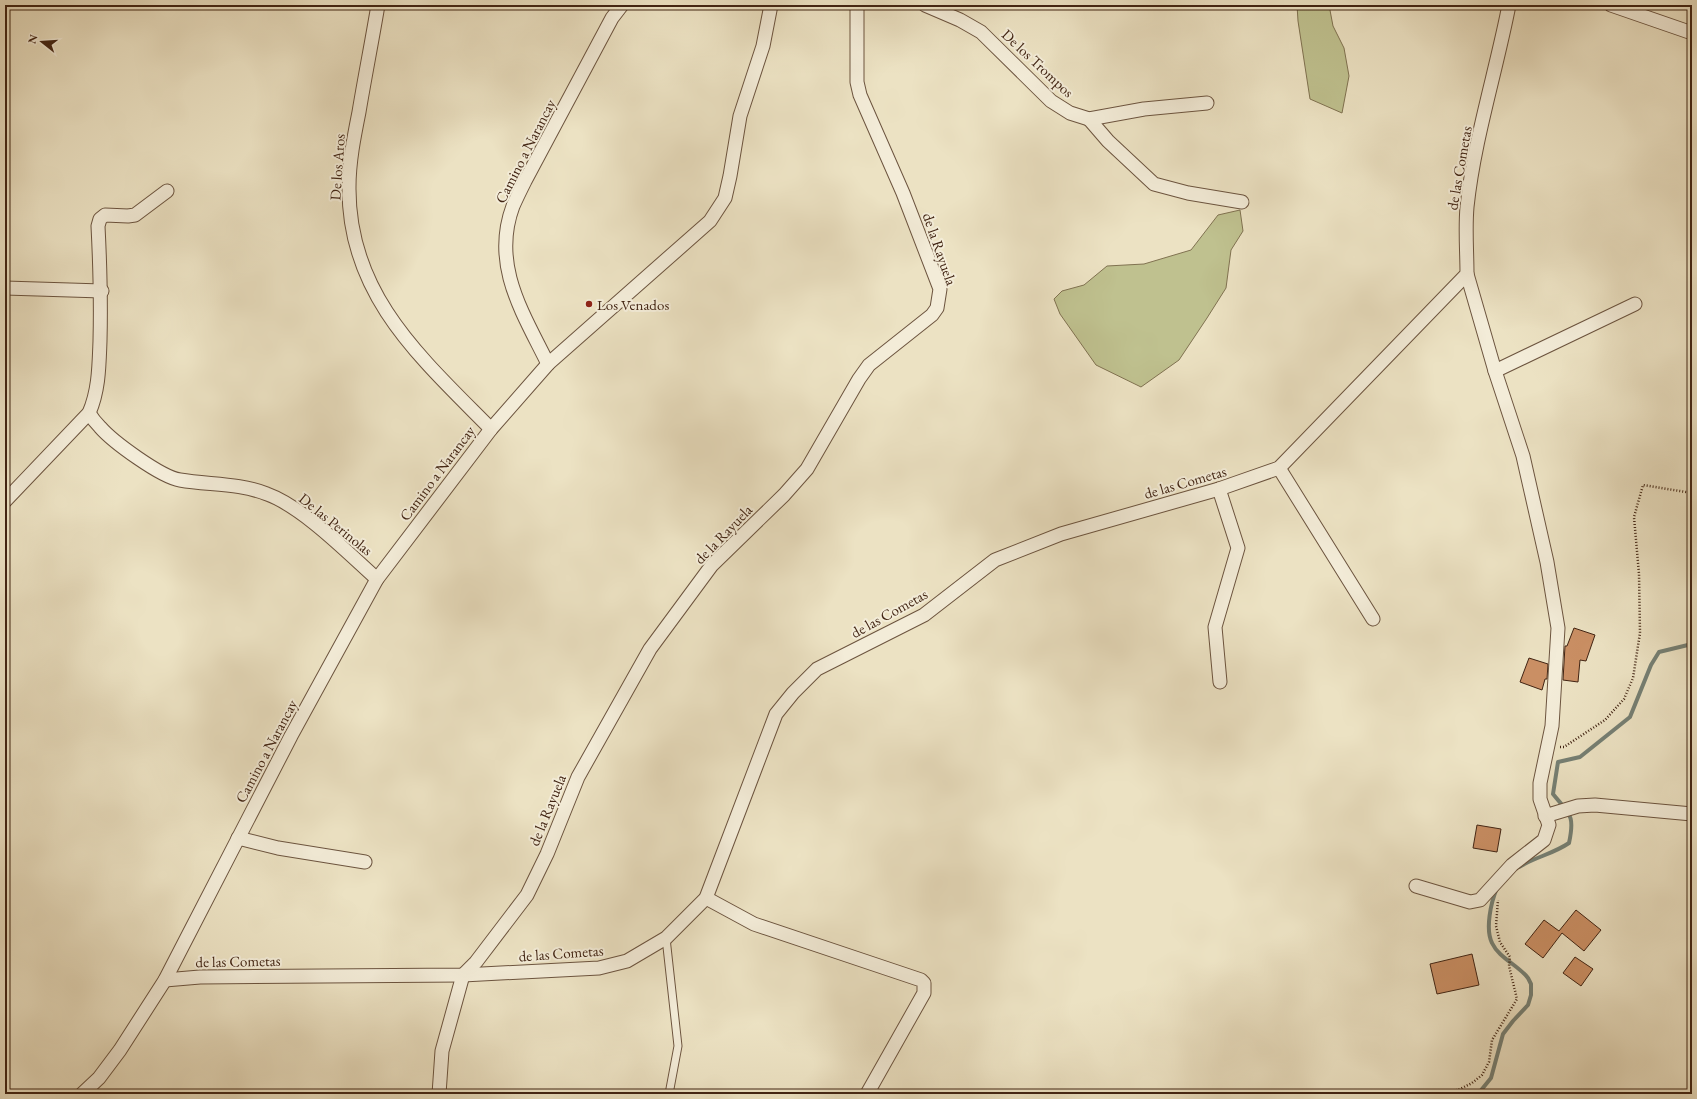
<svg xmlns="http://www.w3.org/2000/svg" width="1697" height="1099" font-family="'EB Garamond',serif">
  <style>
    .green { fill: #bfc18f; stroke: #807251 }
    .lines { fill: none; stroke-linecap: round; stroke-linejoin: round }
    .stream { stroke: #768074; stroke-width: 4 }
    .building { fill: #ca8f64; stroke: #412413 }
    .service-casing { stroke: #6c543f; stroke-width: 9 }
    .minor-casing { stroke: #6c543f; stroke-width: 15 }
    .path { stroke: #412413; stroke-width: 2.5; stroke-dasharray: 1 2; stroke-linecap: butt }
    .service { stroke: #f3ecd8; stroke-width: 7 }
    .minor { stroke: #f3ecd8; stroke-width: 13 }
    .poi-dot { fill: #8f2418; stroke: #f3ecd8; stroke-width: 1.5 }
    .labels { text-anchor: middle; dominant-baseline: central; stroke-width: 4; stroke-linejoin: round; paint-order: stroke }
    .street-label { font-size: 15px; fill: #412413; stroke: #f3ecd8 }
    .poi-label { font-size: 15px; fill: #412413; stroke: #f3ecd8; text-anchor: start }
  </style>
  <rect width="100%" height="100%" fill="#ece2c3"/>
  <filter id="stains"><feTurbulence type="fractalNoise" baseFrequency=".005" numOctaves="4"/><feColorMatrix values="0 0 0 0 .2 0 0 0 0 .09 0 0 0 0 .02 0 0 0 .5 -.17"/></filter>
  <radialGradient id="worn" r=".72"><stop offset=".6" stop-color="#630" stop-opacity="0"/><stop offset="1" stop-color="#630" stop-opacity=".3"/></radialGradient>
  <g class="green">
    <polygon points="1297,5 1329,5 1333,26 1344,48 1349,76 1342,113 1310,99 1298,21"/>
    <polygon points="1240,210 1243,231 1231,250 1226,288 1207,318 1179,360 1141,387 1096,365 1060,314 1054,299 1062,291 1084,285 1107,266 1144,264 1191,250 1218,215"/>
  </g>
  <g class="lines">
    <g class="stream">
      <path d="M1519,867C1535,857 1553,854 1569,843C1575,815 1570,815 1553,794L1558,762L1580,757L1630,717L1651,665L1659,652L1692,644"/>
      <path d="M1478,1094L1491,1078L1503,1034L1513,1021L1528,1005L1531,995V984L1528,978C1518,965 1499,958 1492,943C1485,929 1491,902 1497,888"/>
    </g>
  </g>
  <g class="building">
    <polygon points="1574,628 1595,635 1586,661 1580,660 1578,682 1563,680 1565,646 1567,646"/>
    <polygon points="1529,658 1548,664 1547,679 1545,679 1542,690 1520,682"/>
    <polygon points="1477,825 1501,829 1497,852 1473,848"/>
    <polygon points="1576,910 1601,930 1584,951 1562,933 1543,958 1525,944 1544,920 1559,931"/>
    <polygon points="1472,954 1479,985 1437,994 1430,964"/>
    <polygon points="1575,957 1593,969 1581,986 1563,973"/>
  </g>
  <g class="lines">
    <g class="service-casing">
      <polyline id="service" points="666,938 678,1046 669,1094"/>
    </g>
    <g class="minor-casing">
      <g id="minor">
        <path d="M378,5C372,41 365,76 359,112C354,137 349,162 349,187C348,295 421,358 491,429"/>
        <polyline points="925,5 960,20 981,32 1051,101 1070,113 1089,119 1144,109 1207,103"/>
        <polyline points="1611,5 1692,33"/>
        <polyline points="1089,119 1108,141 1154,184 1188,193 1242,202"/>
        <polyline points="5,288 102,291"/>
        <path d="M548,364C523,313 491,265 513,206C517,197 521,189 525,181L612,18L622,5"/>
        <polyline points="1495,371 1635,304"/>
        <path d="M89,413C92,418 96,423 100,427C113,442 161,477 180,480C209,485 239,483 267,494C303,507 348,553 377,579"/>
        <polyline points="1279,468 1373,619"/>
        <polyline points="1219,489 1238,548 1215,627 1220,682"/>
        <path d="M5,501L89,413C99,390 99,366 100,341C101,302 100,265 98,226L100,219L105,215L128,216L135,215L167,191"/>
        <polyline points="1545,816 1578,806 1595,805 1692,814"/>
        <polyline points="238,838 278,848 365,862"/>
        <polyline points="1416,886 1470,902 1480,900 1512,865 1544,840 1549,825 1540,799 1540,783 1552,726 1558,628 1547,562 1523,456 1495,371 1467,274"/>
        <polyline points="706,898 754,924 921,980 924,983 924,993 867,1094"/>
        <path d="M165,980L200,977L463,975L599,968L627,961L666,938L706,898L776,714L793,693L817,669L924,615L995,560L1061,534L1219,489L1279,468L1467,274C1467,252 1465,229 1467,207C1474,140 1496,72 1509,5"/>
        <polyline points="82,1094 99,1078 120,1050 165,980 291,736 377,579 491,429 548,364 710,221 725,198 730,176 740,116 763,46 771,5"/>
        <polyline points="439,1094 442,1051 463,975 476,962 527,895 547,854 578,777 650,649 712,565 784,495 807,469 859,379 869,365 932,315 937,308 940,289 903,193 860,95 857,82 857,5"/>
      </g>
    </g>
    <g class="path">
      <polyline points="1560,747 1564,747 1605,720 1624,699 1633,678 1640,633 1639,574 1634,517 1643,485 1692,493"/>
      <polyline points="1408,1094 1458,1090 1472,1083 1482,1075 1489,1062 1492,1040 1517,999 1509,966 1510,957 1500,942 1496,926 1498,900"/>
    </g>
    <use href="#service" class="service"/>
    <use href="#minor" class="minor"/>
  </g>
  <circle class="poi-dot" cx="589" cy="304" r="4"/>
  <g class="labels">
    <g class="street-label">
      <text transform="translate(1038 63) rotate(43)">De los Trompos</text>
      <text transform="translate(525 151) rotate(-63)">Camino a Narancay</text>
      <text transform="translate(337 167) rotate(-86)">De los Aros</text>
      <text transform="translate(1459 168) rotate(-80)">de las Cometas</text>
      <text transform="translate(940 249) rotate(71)">de la Rayuela</text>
      <text transform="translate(437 473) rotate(-53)">Camino a Narancay</text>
      <text transform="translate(1185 482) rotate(-16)">de las Cometas</text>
      <text transform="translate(336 524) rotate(39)">De las Perinolas</text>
      <text transform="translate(723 534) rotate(-46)">de la Rayuela</text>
      <text transform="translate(889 613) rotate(-29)">de las Cometas</text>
      <text transform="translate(266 751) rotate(-62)">Camino a Narancay</text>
      <text transform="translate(547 810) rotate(-68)">de la Rayuela</text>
      <text transform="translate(561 953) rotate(-4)">de las Cometas</text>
      <text transform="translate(238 961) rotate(-1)">de las Cometas</text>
    </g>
    <g class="poi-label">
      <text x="597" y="304">Los Venados</text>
    </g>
  </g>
  <rect width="1697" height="1099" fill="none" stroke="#ece2c3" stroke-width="20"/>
  <rect x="6" y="6" width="1685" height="1087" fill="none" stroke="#412413" stroke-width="2"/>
  <rect x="10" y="10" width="1677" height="1079" fill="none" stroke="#412413"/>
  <g transform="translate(42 42) rotate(287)" stroke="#f3ecd8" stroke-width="3" paint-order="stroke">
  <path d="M0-3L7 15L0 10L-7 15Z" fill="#412413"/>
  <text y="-6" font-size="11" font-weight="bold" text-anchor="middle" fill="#412413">N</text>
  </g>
  <rect width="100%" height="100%" filter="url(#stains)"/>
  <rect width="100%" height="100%" fill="url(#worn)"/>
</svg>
